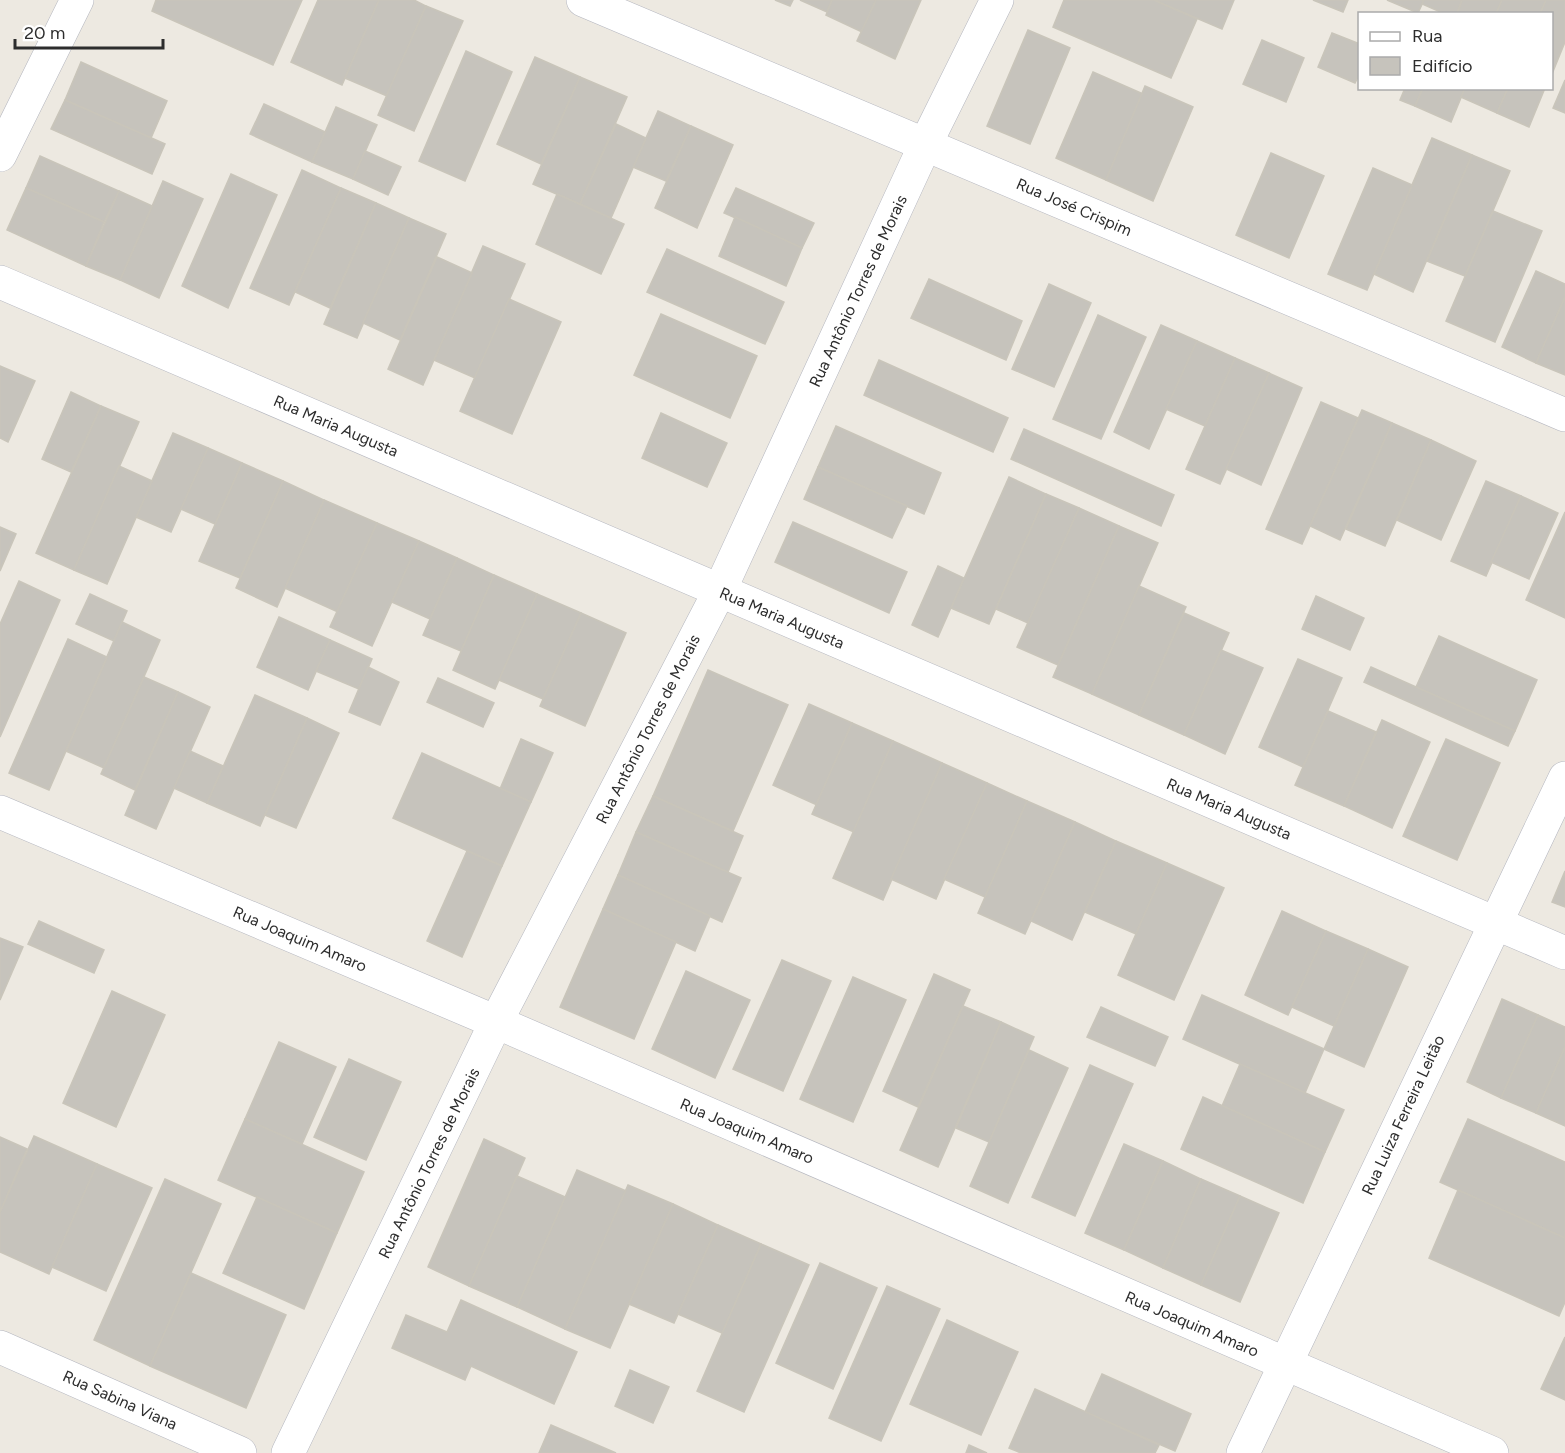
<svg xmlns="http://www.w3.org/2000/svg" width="1565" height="1453" font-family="Figtree,sans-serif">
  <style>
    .building { fill: #c6c3bc; stroke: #c9c5ba; stroke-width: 1.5 }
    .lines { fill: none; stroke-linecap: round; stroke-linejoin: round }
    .minor-casing { stroke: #b4b6bf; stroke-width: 34 }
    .minor { stroke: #fff; stroke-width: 33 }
    .labels { text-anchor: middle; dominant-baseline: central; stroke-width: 4.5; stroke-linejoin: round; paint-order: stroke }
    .street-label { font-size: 16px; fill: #2d2d2d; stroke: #fff }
  </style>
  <rect width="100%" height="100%" fill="#ede9e1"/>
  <g class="building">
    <polygon points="156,0 302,0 273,65 152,11"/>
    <polygon points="318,0 379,0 342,85 291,62"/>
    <polygon points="379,0 414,0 426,6 387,96 345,78"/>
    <polygon points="775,0 793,0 790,6"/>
    <polygon points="800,0 832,0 827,12"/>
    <polygon points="832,0 876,0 862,32 826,15"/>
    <polygon points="876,0 921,0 895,59 857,41"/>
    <polygon points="1064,0 1154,0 1197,19 1171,78 1053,27"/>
    <polygon points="1154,0 1234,0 1222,29"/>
    <polygon points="1313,0 1348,0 1343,12"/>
    <polygon points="1387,0 1424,0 1418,13"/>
    <polygon points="1424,0 1462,0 1457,14 1445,14 1422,4"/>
    <polygon points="1462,0 1502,0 1496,14 1457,14"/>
    <polygon points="1502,0 1546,0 1540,14 1496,14"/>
    <polygon points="1546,0 1565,0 1565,42 1552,74 1552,14 1540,14"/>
    <polygon points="426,6 463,21 414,131 378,115"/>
    <polygon points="1028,30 1070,48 1030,144 987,126"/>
    <polygon points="1332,33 1360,44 1360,73 1355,83 1318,67"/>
    <polygon points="1262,40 1304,58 1286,102 1243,84"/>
    <polygon points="466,51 512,72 465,181 419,161"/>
    <polygon points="535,57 580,77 541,164 497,144"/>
    <polygon points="81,62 167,101 151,138 65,100"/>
    <polygon points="1093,72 1143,94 1106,180 1056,158"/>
    <polygon points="580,77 627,97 580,204 533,184"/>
    <polygon points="1565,80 1565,113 1553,108"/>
    <polygon points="1145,86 1193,107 1153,201 1106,180"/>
    <polygon points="1405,88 1423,88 1415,106 1400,100"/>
    <polygon points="1423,88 1465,88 1451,122 1415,106"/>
    <polygon points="1465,88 1508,88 1497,113 1461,97"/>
    <polygon points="1508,88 1545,88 1529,127 1497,113"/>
    <polygon points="65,100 165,144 152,174 51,129"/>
    <polygon points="264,104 325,132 312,162 250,134"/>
    <polygon points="336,107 377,125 353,179 312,162"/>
    <polygon points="658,111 691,126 666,181 633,167"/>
    <polygon points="616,124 646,138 611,218 580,204"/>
    <polygon points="691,126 733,145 697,228 655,208"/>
    <polygon points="1432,138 1472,155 1413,292 1374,274"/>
    <polygon points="365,151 401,167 388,195 353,179"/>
    <polygon points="1271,153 1324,176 1289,258 1236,235"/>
    <polygon points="1472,155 1510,171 1465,276 1427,261"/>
    <polygon points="40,156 119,191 104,222 26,188"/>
    <polygon points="1373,168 1412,185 1367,290 1328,274"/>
    <polygon points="302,170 341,188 289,305 250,288"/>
    <polygon points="231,174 277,195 228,308 182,286"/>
    <polygon points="163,181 203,199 159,298 120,280"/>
    <polygon points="26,188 104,222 86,266 7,230"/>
    <polygon points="341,188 376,203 330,308 295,292"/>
    <polygon points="736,188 814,223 802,248 724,213"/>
    <polygon points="119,191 152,206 120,280 86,266"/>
    <polygon points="557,194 624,224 601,274 536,244"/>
    <polygon points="376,203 409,218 357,338 324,324"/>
    <polygon points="1493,211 1542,231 1495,342 1446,321"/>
    <polygon points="735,217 802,248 786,286 719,256"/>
    <polygon points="409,218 446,234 400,340 363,323"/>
    <polygon points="483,246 525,264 475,378 434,360"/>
    <polygon points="667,249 784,302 765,344 647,292"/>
    <polygon points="437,257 472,273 423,385 388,369"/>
    <polygon points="1536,271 1565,284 1565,297 1536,363 1502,347"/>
    <polygon points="929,279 1022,321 1006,360 911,318"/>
    <polygon points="1049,284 1091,303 1054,387 1012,369"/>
    <polygon points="1565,297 1565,375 1536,363"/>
    <polygon points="509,299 561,322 512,434 460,411"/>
    <polygon points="661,314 757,356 730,418 634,375"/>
    <polygon points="1098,315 1146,337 1101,439 1053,419"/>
    <polygon points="1161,325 1197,341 1149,449 1114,432"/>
    <polygon points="1197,341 1235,358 1205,426 1166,409"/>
    <polygon points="1235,358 1269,373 1220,484 1186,469"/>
    <polygon points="879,360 1008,418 993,452 864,395"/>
    <polygon points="0,366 35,381 8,442 0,438"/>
    <polygon points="1269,373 1302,388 1261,485 1226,469"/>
    <polygon points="71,392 101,406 71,472 42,459"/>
    <polygon points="1321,402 1358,418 1302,544 1266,529"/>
    <polygon points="101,406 139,422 74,570 36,553"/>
    <polygon points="1362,410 1392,423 1340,540 1310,526"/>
    <polygon points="661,413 727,443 707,487 642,458"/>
    <polygon points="1392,423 1431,440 1385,546 1346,529"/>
    <polygon points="836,426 941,473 924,514 818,467"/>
    <polygon points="1024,429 1174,495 1161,526 1011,459"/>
    <polygon points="173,433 208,448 171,532 136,517"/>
    <polygon points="1431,440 1476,461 1441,540 1397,520"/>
    <polygon points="208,448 242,463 215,524 181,509"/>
    <polygon points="242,463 283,481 240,578 199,561"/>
    <polygon points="119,466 152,481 107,584 74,570"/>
    <polygon points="818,467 907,506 892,538 804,499"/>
    <polygon points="1009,477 1046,494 989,624 951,608"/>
    <polygon points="283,481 324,500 277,607 236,588"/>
    <polygon points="1486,481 1521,496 1486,576 1451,561"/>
    <polygon points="1046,494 1079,508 1028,623 996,609"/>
    <polygon points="1521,496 1558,513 1529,579 1491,562"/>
    <polygon points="324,500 377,523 338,612 285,588"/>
    <polygon points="1079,508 1119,526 1058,665 1017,647"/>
    <polygon points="1565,512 1565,618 1526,600"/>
    <polygon points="793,522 907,572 889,613 775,562"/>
    <polygon points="377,523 419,541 372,646 330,627"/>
    <polygon points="1119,526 1158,543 1092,694 1053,677"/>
    <polygon points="0,527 16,534 0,571"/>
    <polygon points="419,541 457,558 430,619 392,602"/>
    <polygon points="457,558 494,575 461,651 423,635"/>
    <polygon points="938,566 964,578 938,637 912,625"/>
    <polygon points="494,575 537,594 495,689 453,670"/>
    <polygon points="19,581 60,600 0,737 0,624"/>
    <polygon points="1139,586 1186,607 1139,715 1092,694"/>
    <polygon points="90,594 127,611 114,641 76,624"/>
    <polygon points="537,594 581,613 543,699 499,680"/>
    <polygon points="1316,596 1364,618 1350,650 1302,629"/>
    <polygon points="581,613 626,633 585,726 540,706"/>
    <polygon points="1184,613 1229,633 1184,735 1139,715"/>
    <polygon points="279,617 330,640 308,690 257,667"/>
    <polygon points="122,622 160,640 104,768 66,751"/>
    <polygon points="1439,636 1537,680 1515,731 1416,687"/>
    <polygon points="68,639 107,657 49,790 9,773"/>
    <polygon points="330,640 372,659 359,689 316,671"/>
    <polygon points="1221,650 1263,668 1225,754 1184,735"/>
    <polygon points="1298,659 1342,678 1303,767 1259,747"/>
    <polygon points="368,667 399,682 380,725 349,712"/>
    <polygon points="1371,667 1515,731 1508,746 1364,682"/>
    <polygon points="708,670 788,705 733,831 653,796"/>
    <polygon points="144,677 178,692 135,790 101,774"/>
    <polygon points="438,678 494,703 483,727 427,702"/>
    <polygon points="178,692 210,707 156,829 125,815"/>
    <polygon points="255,695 307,718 260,826 207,803"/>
    <polygon points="809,704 852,723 817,805 773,785"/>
    <polygon points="1328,711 1376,732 1344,806 1295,785"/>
    <polygon points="307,718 339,733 296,828 265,815"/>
    <polygon points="1382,720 1430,742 1392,828 1344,806"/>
    <polygon points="852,723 893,741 854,832 812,814"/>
    <polygon points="521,739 553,753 531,802 500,789"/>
    <polygon points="1446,739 1500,763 1457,860 1403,836"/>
    <polygon points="893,741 942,763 883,900 833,878"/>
    <polygon points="190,751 223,766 207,803 174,788"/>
    <polygon points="422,753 531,802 502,866 393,818"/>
    <polygon points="942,763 987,783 936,899 891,879"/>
    <polygon points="987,783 1027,801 985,897 944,879"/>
    <polygon points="653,796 743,836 728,872 636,832"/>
    <polygon points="1027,801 1075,822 1025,934 978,913"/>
    <polygon points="1075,822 1116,841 1072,940 1031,921"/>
    <polygon points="636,832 741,878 722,922 618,875"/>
    <polygon points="1116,841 1167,863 1136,934 1085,912"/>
    <polygon points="467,851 502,866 462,957 427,941"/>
    <polygon points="1167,863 1224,888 1174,1000 1118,975"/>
    <polygon points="1565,871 1565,907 1552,902"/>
    <polygon points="618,875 710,916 695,951 603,909"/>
    <polygon points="603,909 676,942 634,1039 560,1007"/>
    <polygon points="1282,911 1326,931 1288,1015 1245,995"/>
    <polygon points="39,921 104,950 94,973 28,944"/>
    <polygon points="1326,931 1368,949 1334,1026 1292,1007"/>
    <polygon points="0,938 23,947 0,1000"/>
    <polygon points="1368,949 1408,967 1364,1067 1324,1049"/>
    <polygon points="782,960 831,981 783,1091 733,1069"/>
    <polygon points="686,971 750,1000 715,1078 652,1049"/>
    <polygon points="934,974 970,990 918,1107 883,1091"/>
    <polygon points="853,977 906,1000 853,1122 800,1099"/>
    <polygon points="112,991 165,1015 116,1127 63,1103"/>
    <polygon points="1202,995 1324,1049 1305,1093 1183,1039"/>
    <polygon points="1502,999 1538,1015 1501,1098 1467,1082"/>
    <polygon points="963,1006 1001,1022 938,1167 900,1150"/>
    <polygon points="1101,1007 1168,1037 1155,1066 1087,1037"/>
    <polygon points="1538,1015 1565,1027 1565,1047 1536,1113 1501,1098"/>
    <polygon points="1001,1022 1034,1037 989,1142 956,1128"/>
    <polygon points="279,1042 336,1067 302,1144 245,1119"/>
    <polygon points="1565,1047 1565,1126 1536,1113"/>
    <polygon points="1029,1050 1068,1068 1008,1203 970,1186"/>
    <polygon points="349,1059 401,1082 366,1160 314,1137"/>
    <polygon points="1240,1064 1344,1110 1325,1152 1222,1106"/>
    <polygon points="1090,1065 1133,1084 1075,1216 1032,1197"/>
    <polygon points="1203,1097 1325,1152 1303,1203 1181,1149"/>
    <polygon points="245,1119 364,1172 337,1233 218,1180"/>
    <polygon points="1468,1119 1565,1162 1565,1238 1440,1182"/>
    <polygon points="34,1136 97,1164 49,1274 0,1252 0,1212"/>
    <polygon points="0,1137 27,1149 0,1212"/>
    <polygon points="484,1139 525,1158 469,1286 428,1267"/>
    <polygon points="1124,1144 1163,1161 1124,1250 1085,1233"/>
    <polygon points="1163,1161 1201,1179 1163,1268 1124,1250"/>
    <polygon points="97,1164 152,1188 106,1291 52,1267"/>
    <polygon points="577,1170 626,1191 565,1329 517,1307"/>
    <polygon points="517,1176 565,1197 517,1307 469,1286"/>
    <polygon points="165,1179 221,1204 150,1366 94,1340"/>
    <polygon points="1201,1179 1240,1196 1201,1285 1163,1268"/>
    <polygon points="628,1185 673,1204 610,1348 565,1329"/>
    <polygon points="1458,1190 1565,1238 1565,1302 1559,1316 1429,1258"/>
    <polygon points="1240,1196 1279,1213 1240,1302 1201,1285"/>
    <polygon points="257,1197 337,1233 304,1309 223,1273"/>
    <polygon points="673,1204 718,1225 674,1323 629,1304"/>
    <polygon points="718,1225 761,1244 722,1333 678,1314"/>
    <polygon points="761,1244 809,1265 744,1412 697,1391"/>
    <polygon points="820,1263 877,1288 833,1389 776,1363"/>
    <polygon points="191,1273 286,1315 246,1408 150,1366"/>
    <polygon points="887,1286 940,1309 881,1441 829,1418"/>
    <polygon points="461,1300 577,1352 554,1404 471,1366 465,1380 392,1348 406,1315 447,1332"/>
    <polygon points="947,1320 1018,1352 981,1435 910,1404"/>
    <polygon points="1565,1337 1565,1400 1541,1389"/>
    <polygon points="630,1370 669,1387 653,1423 615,1406"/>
    <polygon points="1102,1374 1191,1414 1175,1451 1085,1412"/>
    <polygon points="1035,1389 1159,1445 1155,1453 1021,1453 1009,1448"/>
    <polygon points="551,1425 616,1453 539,1453"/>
    <polygon points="969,1445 987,1453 966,1453"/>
  </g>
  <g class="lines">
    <g class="minor-casing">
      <g id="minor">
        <polyline points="583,0 1565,415"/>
        <polyline points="0,155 77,0"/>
        <polyline points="0,282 1565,953"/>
        <polyline points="0,812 496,1022 1492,1453"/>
        <polyline points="0,1347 240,1453"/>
        <polyline points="288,1453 496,1022 719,592 926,143 997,0"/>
        <polyline points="1243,1453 1565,778"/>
      </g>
    </g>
    <use href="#minor" class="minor"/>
  </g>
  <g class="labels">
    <g class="street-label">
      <text transform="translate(1074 207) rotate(23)">Rua José Crispim</text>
      <text transform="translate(858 291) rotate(-65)">Rua Antônio Torres de Morais</text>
      <text transform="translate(336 426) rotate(23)">Rua Maria Augusta</text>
      <text transform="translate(782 618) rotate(23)">Rua Maria Augusta</text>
      <text transform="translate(648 729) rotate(-63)">Rua Antônio Torres de Morais</text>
      <text transform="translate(1229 809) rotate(23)">Rua Maria Augusta</text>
      <text transform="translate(300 939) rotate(23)">Rua Joaquim Amaro</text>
      <text transform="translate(1403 1115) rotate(-65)">Rua Luiza Ferreira Leitão</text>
      <text transform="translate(747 1131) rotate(23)">Rua Joaquim Amaro</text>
      <text transform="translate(429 1163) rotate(-64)">Rua Antônio Torres de Morais</text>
      <text transform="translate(1192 1324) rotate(23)">Rua Joaquim Amaro</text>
      <text transform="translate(120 1400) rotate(24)">Rua Sabina Viana</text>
    </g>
  </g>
  <rect x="1358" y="12" width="195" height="78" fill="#ffffff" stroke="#ababab" stroke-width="1.5"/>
  <rect x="1370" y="32" width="30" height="9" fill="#ffffff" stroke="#ababab" stroke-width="1.5"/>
  <text x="1412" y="42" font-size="18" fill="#2d2d2d">Rua</text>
  <rect x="1370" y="57" width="30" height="18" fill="#c6c3bc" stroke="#ababab" stroke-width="1.5"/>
  <text x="1412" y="72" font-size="18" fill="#2d2d2d">Edifício</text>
  <path d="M15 39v9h148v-9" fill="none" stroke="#2d2d2d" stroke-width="3"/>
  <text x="24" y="39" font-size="18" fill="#2d2d2d" stroke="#ffffff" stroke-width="4.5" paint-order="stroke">20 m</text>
</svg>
